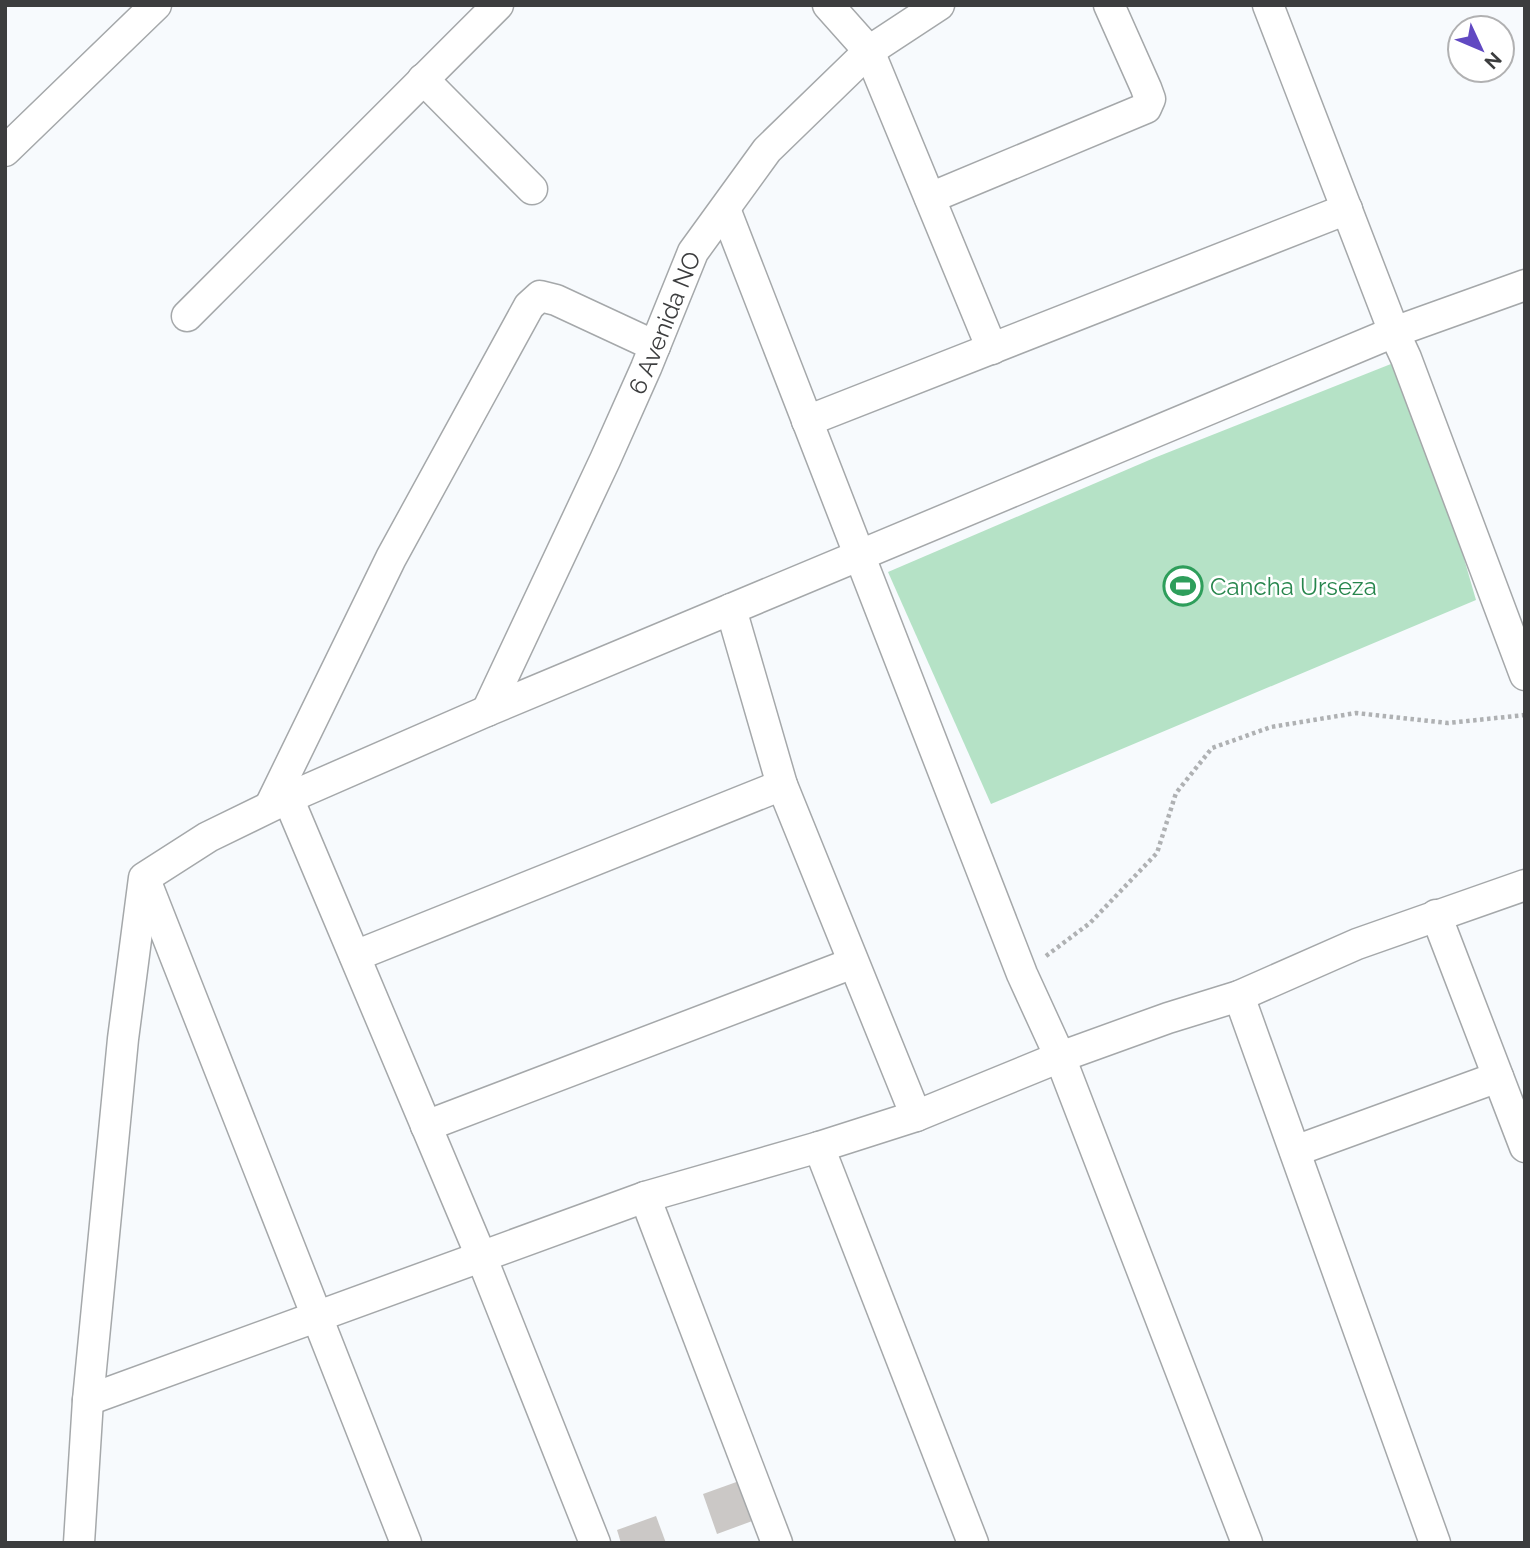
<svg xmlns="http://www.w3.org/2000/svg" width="1530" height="1548" font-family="Raleway,sans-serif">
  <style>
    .green { fill: #b5e2c6 }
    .building { fill: #cbc8c6 }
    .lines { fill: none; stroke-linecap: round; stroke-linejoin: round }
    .minor-casing { stroke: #a5a8aa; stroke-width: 33 }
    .path { stroke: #afb1b3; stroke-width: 4.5; stroke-dasharray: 3.5 3.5; stroke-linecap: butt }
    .minor { stroke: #fff; stroke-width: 30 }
    .labels { text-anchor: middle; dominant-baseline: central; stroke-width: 5; stroke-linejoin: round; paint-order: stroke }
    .street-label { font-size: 24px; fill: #3c3d3e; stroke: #fff }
    .leisure-label { font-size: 24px; fill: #27864d; stroke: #fff; text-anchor: start }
  </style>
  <rect width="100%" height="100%" fill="#f7fafd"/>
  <polygon class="green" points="1406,358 1476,600 991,804 888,572 1154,458"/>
  <g class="building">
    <polygon points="742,1480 755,1520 717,1534 703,1494"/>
    <polygon points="656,1516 666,1543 621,1543 617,1530"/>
  </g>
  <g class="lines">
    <g class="minor-casing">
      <g id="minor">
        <polyline points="828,5 869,51 992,349"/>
        <polyline points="1268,5 1394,332 1406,358 1525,675"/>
        <polyline points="423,79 532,189"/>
        <polyline points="5,151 156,5"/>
        <polyline points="930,198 1146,108 1150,99 1146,88 1109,5"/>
        <polyline points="725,209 1022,974 1060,1057 1247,1543"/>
        <polyline points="187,316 498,5"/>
        <polyline points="807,421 1347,209"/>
        <polyline points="731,609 782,785 916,1116"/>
        <path id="s1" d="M487,711L605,460L646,368L693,252L767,150L869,51L939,5"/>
        <polyline points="288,798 481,1256 595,1543"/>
        <polyline points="270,806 391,558 529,306 540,296 556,300 655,346"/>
        <polyline points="146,882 406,1543"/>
        <polyline points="1436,915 1525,1147"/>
        <polyline points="355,956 782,785"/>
        <polyline points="1239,996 1435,1543"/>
        <polyline points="426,1126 853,963"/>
        <polyline points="819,1147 973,1543"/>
        <polyline points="1295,1151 1498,1077"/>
        <polyline points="645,1197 777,1543"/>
        <polyline points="88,1400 645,1197 819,1147 916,1116 1060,1057 1168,1018 1239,996 1357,944 1525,885"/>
        <polyline points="79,1543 88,1400 123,1039 144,878 208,837 288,798 487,711 1394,332 1525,285"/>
      </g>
    </g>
    <polyline class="path" points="1046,956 1090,923 1157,853 1176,793 1212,748 1271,727 1356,713 1448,723 1525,715"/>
    <use href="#minor" class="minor"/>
  </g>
  <defs>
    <g id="stadium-ring" transform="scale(2.0125)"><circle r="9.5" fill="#fff" stroke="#2e9e5b" stroke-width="1.5"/><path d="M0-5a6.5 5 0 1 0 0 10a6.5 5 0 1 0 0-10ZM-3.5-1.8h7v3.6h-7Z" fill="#2e9e5b"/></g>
  </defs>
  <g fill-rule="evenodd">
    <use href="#stadium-ring" x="1183" y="586"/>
  </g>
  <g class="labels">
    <g class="street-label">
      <text stroke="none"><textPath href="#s1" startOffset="427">6 Avenida NO</textPath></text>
    </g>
    <g class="leisure-label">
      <text x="1210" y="586">Cancha Urseza</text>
    </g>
  </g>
  <rect width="1530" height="1548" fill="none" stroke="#3c3d3e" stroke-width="14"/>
  <g transform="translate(1481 49) rotate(134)"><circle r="33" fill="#ffffff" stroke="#b1b1b2" stroke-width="2"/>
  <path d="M0-5L12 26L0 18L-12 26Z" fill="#6149c2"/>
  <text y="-10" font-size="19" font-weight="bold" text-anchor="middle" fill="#3c3d3e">N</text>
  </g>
</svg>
